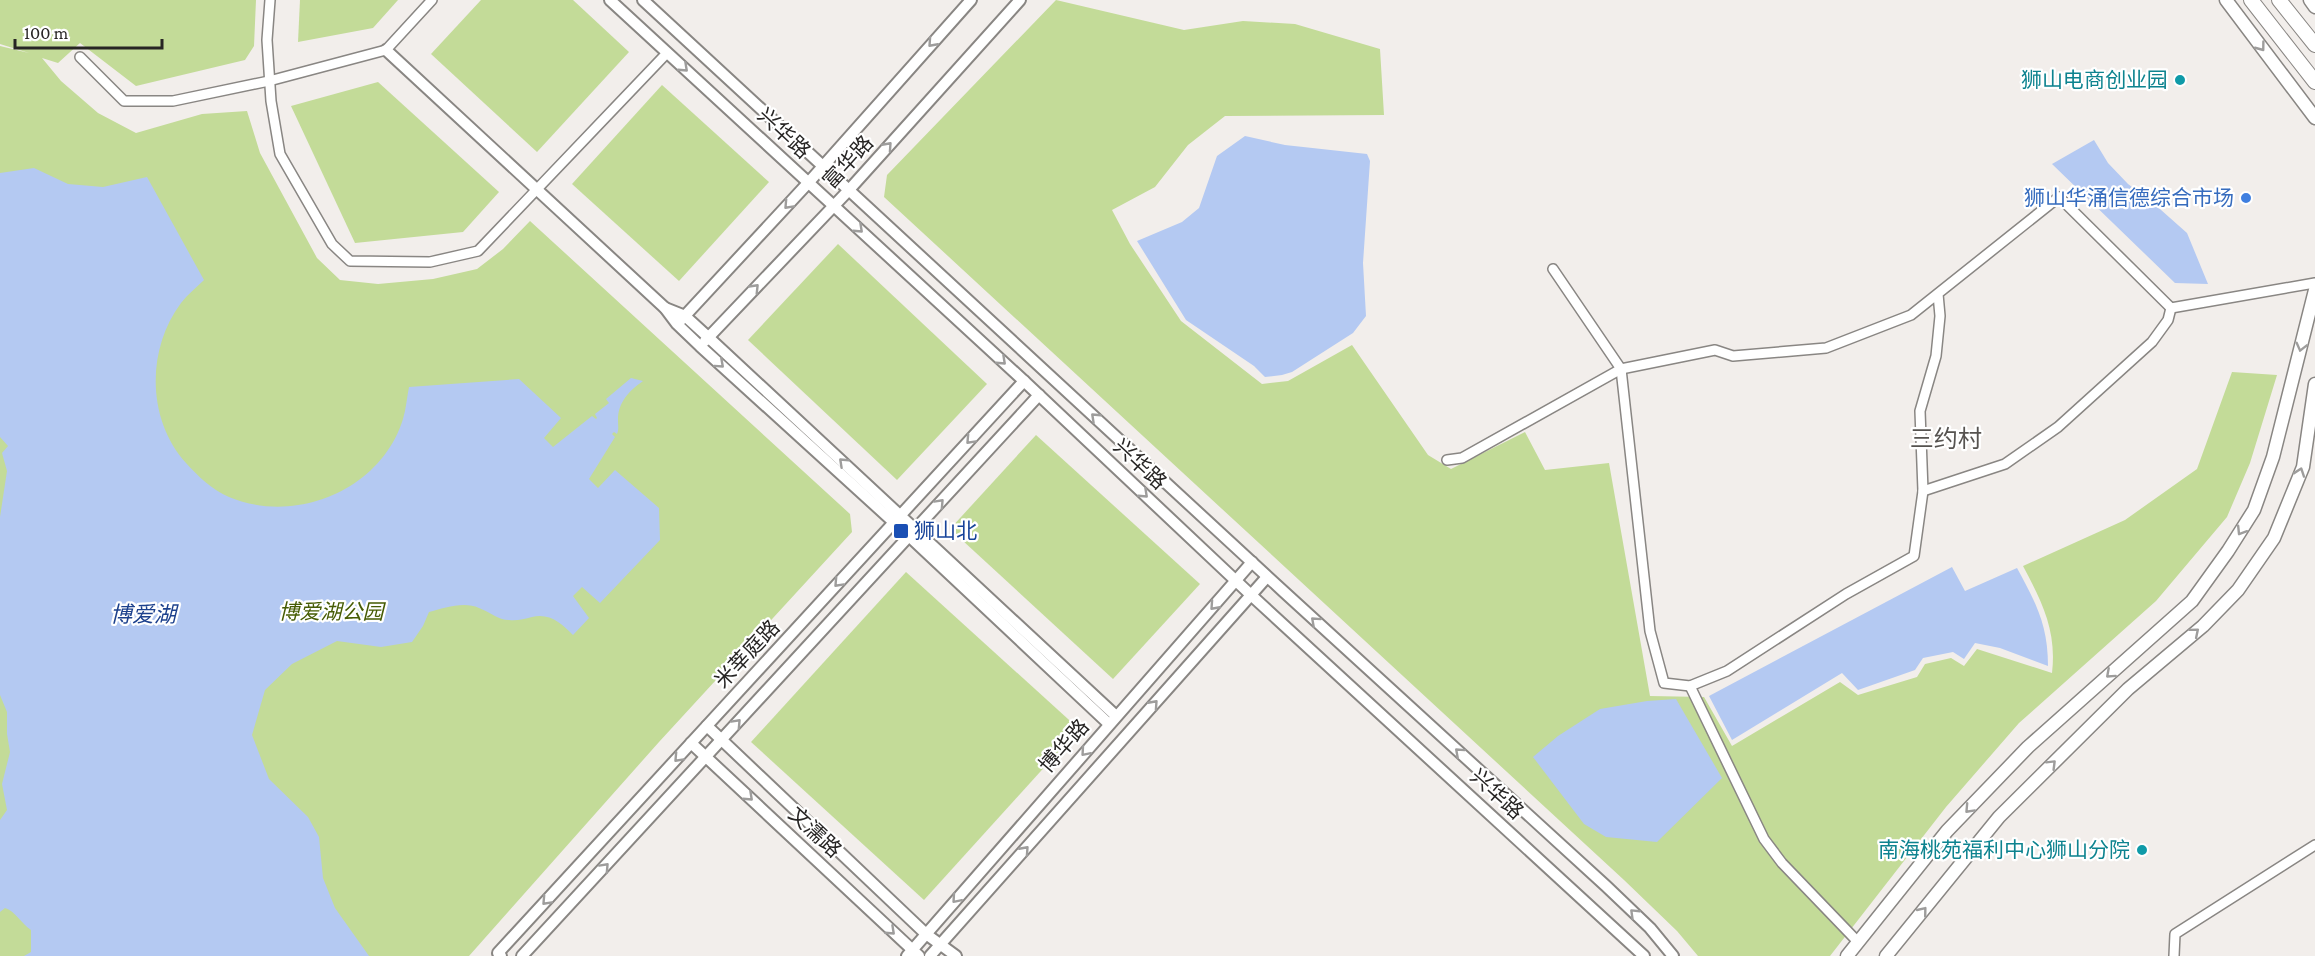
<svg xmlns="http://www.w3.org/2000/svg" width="2315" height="956" font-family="'Crimson Pro','Noto Sans SC',serif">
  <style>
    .green { fill: #c3db98 }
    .water { fill: #b4c9f2 }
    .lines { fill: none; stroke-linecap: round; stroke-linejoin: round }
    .minor-casing { stroke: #898683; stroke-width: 12 }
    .tertiary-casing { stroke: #898683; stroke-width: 14 }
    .secondary-casing { stroke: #898683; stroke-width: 15 }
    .primary-casing { stroke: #898683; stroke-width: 16 }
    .minor { stroke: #fff; stroke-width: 9 }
    .tertiary { stroke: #fff; stroke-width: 10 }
    .secondary { stroke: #fff; stroke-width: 12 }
    .primary { stroke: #fff; stroke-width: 14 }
    .oneway { stroke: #9e9d9c }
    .culture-dot { fill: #0f9aa8; stroke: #fff; stroke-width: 2 }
    .shop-dot { fill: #3f7fe0; stroke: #fff; stroke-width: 2 }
    .transit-dot { fill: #1a4fb4; stroke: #fff; stroke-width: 2 }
    .labels { text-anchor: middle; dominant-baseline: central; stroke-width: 4.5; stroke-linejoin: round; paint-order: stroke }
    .culture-label { font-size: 21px; fill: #0d838f; stroke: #fff; text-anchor: end }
    .street-label { font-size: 21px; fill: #272524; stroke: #fff }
    .shop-label { font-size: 21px; fill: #366cbe; stroke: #fff; text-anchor: end }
    .transit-label { font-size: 21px; fill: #164399; stroke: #fff; text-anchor: start }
    .park-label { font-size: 21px; font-style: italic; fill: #465c05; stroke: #fff }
    .water-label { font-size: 22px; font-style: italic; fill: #1d418d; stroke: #fff }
    .quarter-label { font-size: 24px; fill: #565350; stroke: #fff }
  </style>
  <rect width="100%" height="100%" fill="#f2eeeb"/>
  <g class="green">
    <polygon points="0,0 256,0 254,46 245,60 136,86 80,43 58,63 42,58 61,81 98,113 136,133 202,114 247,111 260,153 317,258 340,280 378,284 433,279 477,269 503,249 530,221 850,514 852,532 659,742 469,956 0,956 0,46 29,53 0,44"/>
    <polygon points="300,0 398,0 373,28 298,42"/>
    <polygon points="481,0 573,0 629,52 537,152 431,54"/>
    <path d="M1056,0L1184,30L1243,21L1295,24L1380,49L1384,115L1225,116L1188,145L1155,187L1112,210L1130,244L1181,321L1262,384L1288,381L1352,345L1428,455L1451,469L1525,432L1545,470L1609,463L1650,696L1704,697L1732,746L1840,682L1858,695L1917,677L1925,664L1951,658L1964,666L1977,649L2052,673C2057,631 2042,602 2023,566L2125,520L2197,469L2232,372L2277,375L2250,463L2227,517L2156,601L2019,723L1946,807L1830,956H1698L1677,931L1624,880L884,197L887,175Z"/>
    <polygon points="378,82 499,192 463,232 355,243 291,106"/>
    <polygon points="662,85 769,182 679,281 572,184"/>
    <polygon points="838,244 987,384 897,480 748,340"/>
    <polygon points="1036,435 1200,584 1113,679 950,529"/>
    <polygon points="906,572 1079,729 924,900 751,742"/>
  </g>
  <g class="water">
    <polygon points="1245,136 1285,145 1367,154 1370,161 1363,263 1366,316 1353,333 1292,372 1282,375 1265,377 1254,366 1186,320 1137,241 1182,222 1199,208 1217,156"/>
    <polygon points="2094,140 2108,163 2128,184 2152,202 2187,233 2208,284 2175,283 2052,164"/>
    <path d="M34,168L68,184L103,187L147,177L204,280C197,287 188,294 181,303C146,350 147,420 186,463C198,476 212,490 229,497C296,525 381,490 403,419C406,409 407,397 409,387L519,379L561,418L544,438L553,447L592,416L596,419L597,418L595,414L609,403L606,399L631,378L643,381C629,391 618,402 618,420C618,426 619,429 617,434L614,432L612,434L615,437L589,479L598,488L615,470L659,508L660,540L600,603L582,587L573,596L589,618L573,635C561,623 550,613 532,617C524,619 517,621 509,620C498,620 490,612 479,608C464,601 444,608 429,612L423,626L412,642L381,647L337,641L292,664L265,690L252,735L269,779L308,817L319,837L323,878L335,908L369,956H24L31,952V930C22,924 15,911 5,908L0,912V820L7,810L2,784L10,752L7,734V712L0,695V517L7,471L2,453L8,446L0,437V173Z"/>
    <path d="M1952,567L1965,591L2017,568C2036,603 2048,625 2048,666L2000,648L1975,643L1964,659L1953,652L1923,658L1915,670L1858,690L1842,673L1732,740L1709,696Z"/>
    <polygon points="1676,699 1722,778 1657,842 1606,837 1584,824 1533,757 1558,736 1600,709 1647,701"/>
  </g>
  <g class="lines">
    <g class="minor-casing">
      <g id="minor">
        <polyline points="270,0 267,40 271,101 280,154 332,244 350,261 430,262 478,251 667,53"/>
        <polyline points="80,57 124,101 173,101 269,81 386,50 432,0"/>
        <polyline points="1938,294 1940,316 1936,356 1920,411 1923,491 1914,556 1846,594 1727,671 1690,686 1664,683 1650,631 1621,369 1715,350 1733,356 1826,348 1911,315 2059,197 2171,308"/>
        <polyline points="2171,308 2315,283"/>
        <polyline points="1447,460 1462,458 1621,369 1553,269"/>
        <polyline points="1923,491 2005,464 2058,427 2152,342 2168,320 2171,308"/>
        <polyline points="1690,686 1764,839 1782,863 1858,942"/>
        <polyline points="2174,956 2175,934 2315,845"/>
      </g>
    </g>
    <g class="tertiary-casing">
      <g id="tertiary">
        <polyline points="610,0 1024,381 1251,595 1644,956"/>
        <polyline points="643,0 1283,591 1606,886 1650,928 1673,956"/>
        <polyline points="386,50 665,308 677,324 700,346 909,536 1109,724"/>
        <polyline points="665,308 685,316 708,337 1116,716"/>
        <polyline points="681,320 809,182 971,0"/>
        <polyline points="705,341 848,191 1020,0"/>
        <polyline points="707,726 926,934 956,956"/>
        <polyline points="691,743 919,956"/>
        <polyline points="501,956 498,953 1024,381"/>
        <polyline points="522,956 1039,395"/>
        <polyline points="907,956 1252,562"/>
        <polyline points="930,956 1267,577"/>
      </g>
    </g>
    <g class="secondary-casing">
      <g id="secondary">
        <polyline points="2226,0 2315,118"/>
        <polyline points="2310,0 2315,7"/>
        <polyline points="1847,956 1947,831 2028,747 2192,601 2228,551 2254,510 2273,457 2315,290"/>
        <polyline points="1886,956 1999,817 2128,689 2203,626 2238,590 2274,538 2303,467 2315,384"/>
      </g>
    </g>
    <g class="primary-casing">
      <g id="primary">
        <polyline points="2251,0 2315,82"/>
        <polyline points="2279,0 2315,45"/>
      </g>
    </g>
    <use href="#minor" class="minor"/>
    <use href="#tertiary" class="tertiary"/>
    <use href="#secondary" class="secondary"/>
    <use href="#primary" class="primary"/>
  </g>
  <defs><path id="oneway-chevron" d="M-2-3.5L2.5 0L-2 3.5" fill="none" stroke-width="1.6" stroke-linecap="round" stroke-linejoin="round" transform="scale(1.5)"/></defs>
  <g class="oneway">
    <use href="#oneway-chevron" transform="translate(932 43) rotate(132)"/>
    <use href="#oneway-chevron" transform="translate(2261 47) rotate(53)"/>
    <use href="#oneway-chevron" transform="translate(684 68) rotate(43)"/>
    <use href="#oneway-chevron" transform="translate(888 146) rotate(-48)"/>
    <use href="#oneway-chevron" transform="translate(788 205) rotate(133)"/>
    <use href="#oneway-chevron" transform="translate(859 229) rotate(43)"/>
    <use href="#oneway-chevron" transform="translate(755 288) rotate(-46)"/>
    <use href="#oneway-chevron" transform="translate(2301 347) rotate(104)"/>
    <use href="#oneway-chevron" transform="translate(1002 361) rotate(43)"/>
    <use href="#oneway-chevron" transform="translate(720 364) rotate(42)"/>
    <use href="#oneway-chevron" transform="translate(1095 417) rotate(-137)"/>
    <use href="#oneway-chevron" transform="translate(970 440) rotate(133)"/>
    <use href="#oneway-chevron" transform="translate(843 462) rotate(-137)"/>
    <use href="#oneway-chevron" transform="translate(2300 472) rotate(-71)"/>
    <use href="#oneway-chevron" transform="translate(1144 494) rotate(43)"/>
    <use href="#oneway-chevron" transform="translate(940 503) rotate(-47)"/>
    <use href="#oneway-chevron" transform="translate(2241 531) rotate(122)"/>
    <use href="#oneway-chevron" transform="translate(838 583) rotate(133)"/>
    <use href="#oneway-chevron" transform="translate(1214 606) rotate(132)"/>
    <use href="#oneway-chevron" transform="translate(1315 621) rotate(-138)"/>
    <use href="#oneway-chevron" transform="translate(2195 632) rotate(-40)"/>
    <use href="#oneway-chevron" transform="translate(2110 674) rotate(138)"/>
    <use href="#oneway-chevron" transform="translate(1154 704) rotate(-48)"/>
    <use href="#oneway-chevron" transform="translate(737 723) rotate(-47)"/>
    <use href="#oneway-chevron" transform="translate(1085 752) rotate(131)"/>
    <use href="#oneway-chevron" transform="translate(1459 752) rotate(-138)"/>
    <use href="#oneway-chevron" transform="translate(678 758) rotate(133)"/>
    <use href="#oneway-chevron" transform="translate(2052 764) rotate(-45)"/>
    <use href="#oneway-chevron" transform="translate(749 797) rotate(43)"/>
    <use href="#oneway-chevron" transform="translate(1969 809) rotate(133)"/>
    <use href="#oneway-chevron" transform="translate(1025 850) rotate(-48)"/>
    <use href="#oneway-chevron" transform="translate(605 867) rotate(-47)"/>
    <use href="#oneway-chevron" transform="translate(956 899) rotate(131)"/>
    <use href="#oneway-chevron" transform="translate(546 901) rotate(133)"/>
    <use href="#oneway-chevron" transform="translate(1923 911) rotate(-51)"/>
    <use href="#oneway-chevron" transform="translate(1634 913) rotate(-136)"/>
    <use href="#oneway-chevron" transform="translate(891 931) rotate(43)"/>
  </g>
  <g class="culture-dot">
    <circle cx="2180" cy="80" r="6"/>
    <circle cx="2142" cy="850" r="6"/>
  </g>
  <circle class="shop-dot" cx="2246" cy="198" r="6"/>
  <rect class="transit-dot" x="893" y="523" width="16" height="16" rx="3"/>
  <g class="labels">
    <g class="culture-label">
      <text x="2168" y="80">狮山电商创业园</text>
      <text x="2130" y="850">南海桃苑福利中心狮山分院</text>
    </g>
    <g class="street-label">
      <text transform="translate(784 133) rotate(43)">兴华路</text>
      <text transform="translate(848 162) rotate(-48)">富华路</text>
      <text transform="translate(1140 464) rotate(43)">兴华路</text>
      <text transform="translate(747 654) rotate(-47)">米莘庭路</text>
      <text transform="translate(1064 746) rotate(-49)">博华路</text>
      <text transform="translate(1497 794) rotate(42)">兴华路</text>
      <text transform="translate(815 832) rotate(43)">文濡路</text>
    </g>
    <g class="shop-label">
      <text x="2234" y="198">狮山华涌信德综合市场</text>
    </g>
    <g class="transit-label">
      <text x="914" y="531">狮山北</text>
    </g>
    <g class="park-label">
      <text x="331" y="612">博爱湖公园</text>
    </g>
    <g class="water-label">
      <text x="143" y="614">博爱湖</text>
    </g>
    <g class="quarter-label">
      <text x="1946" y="438">三约村</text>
    </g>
  </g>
  <path d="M15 39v9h147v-9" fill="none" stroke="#272524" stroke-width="3"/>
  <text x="24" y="39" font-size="18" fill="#272524" stroke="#ffffff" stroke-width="4.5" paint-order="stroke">100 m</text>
</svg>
